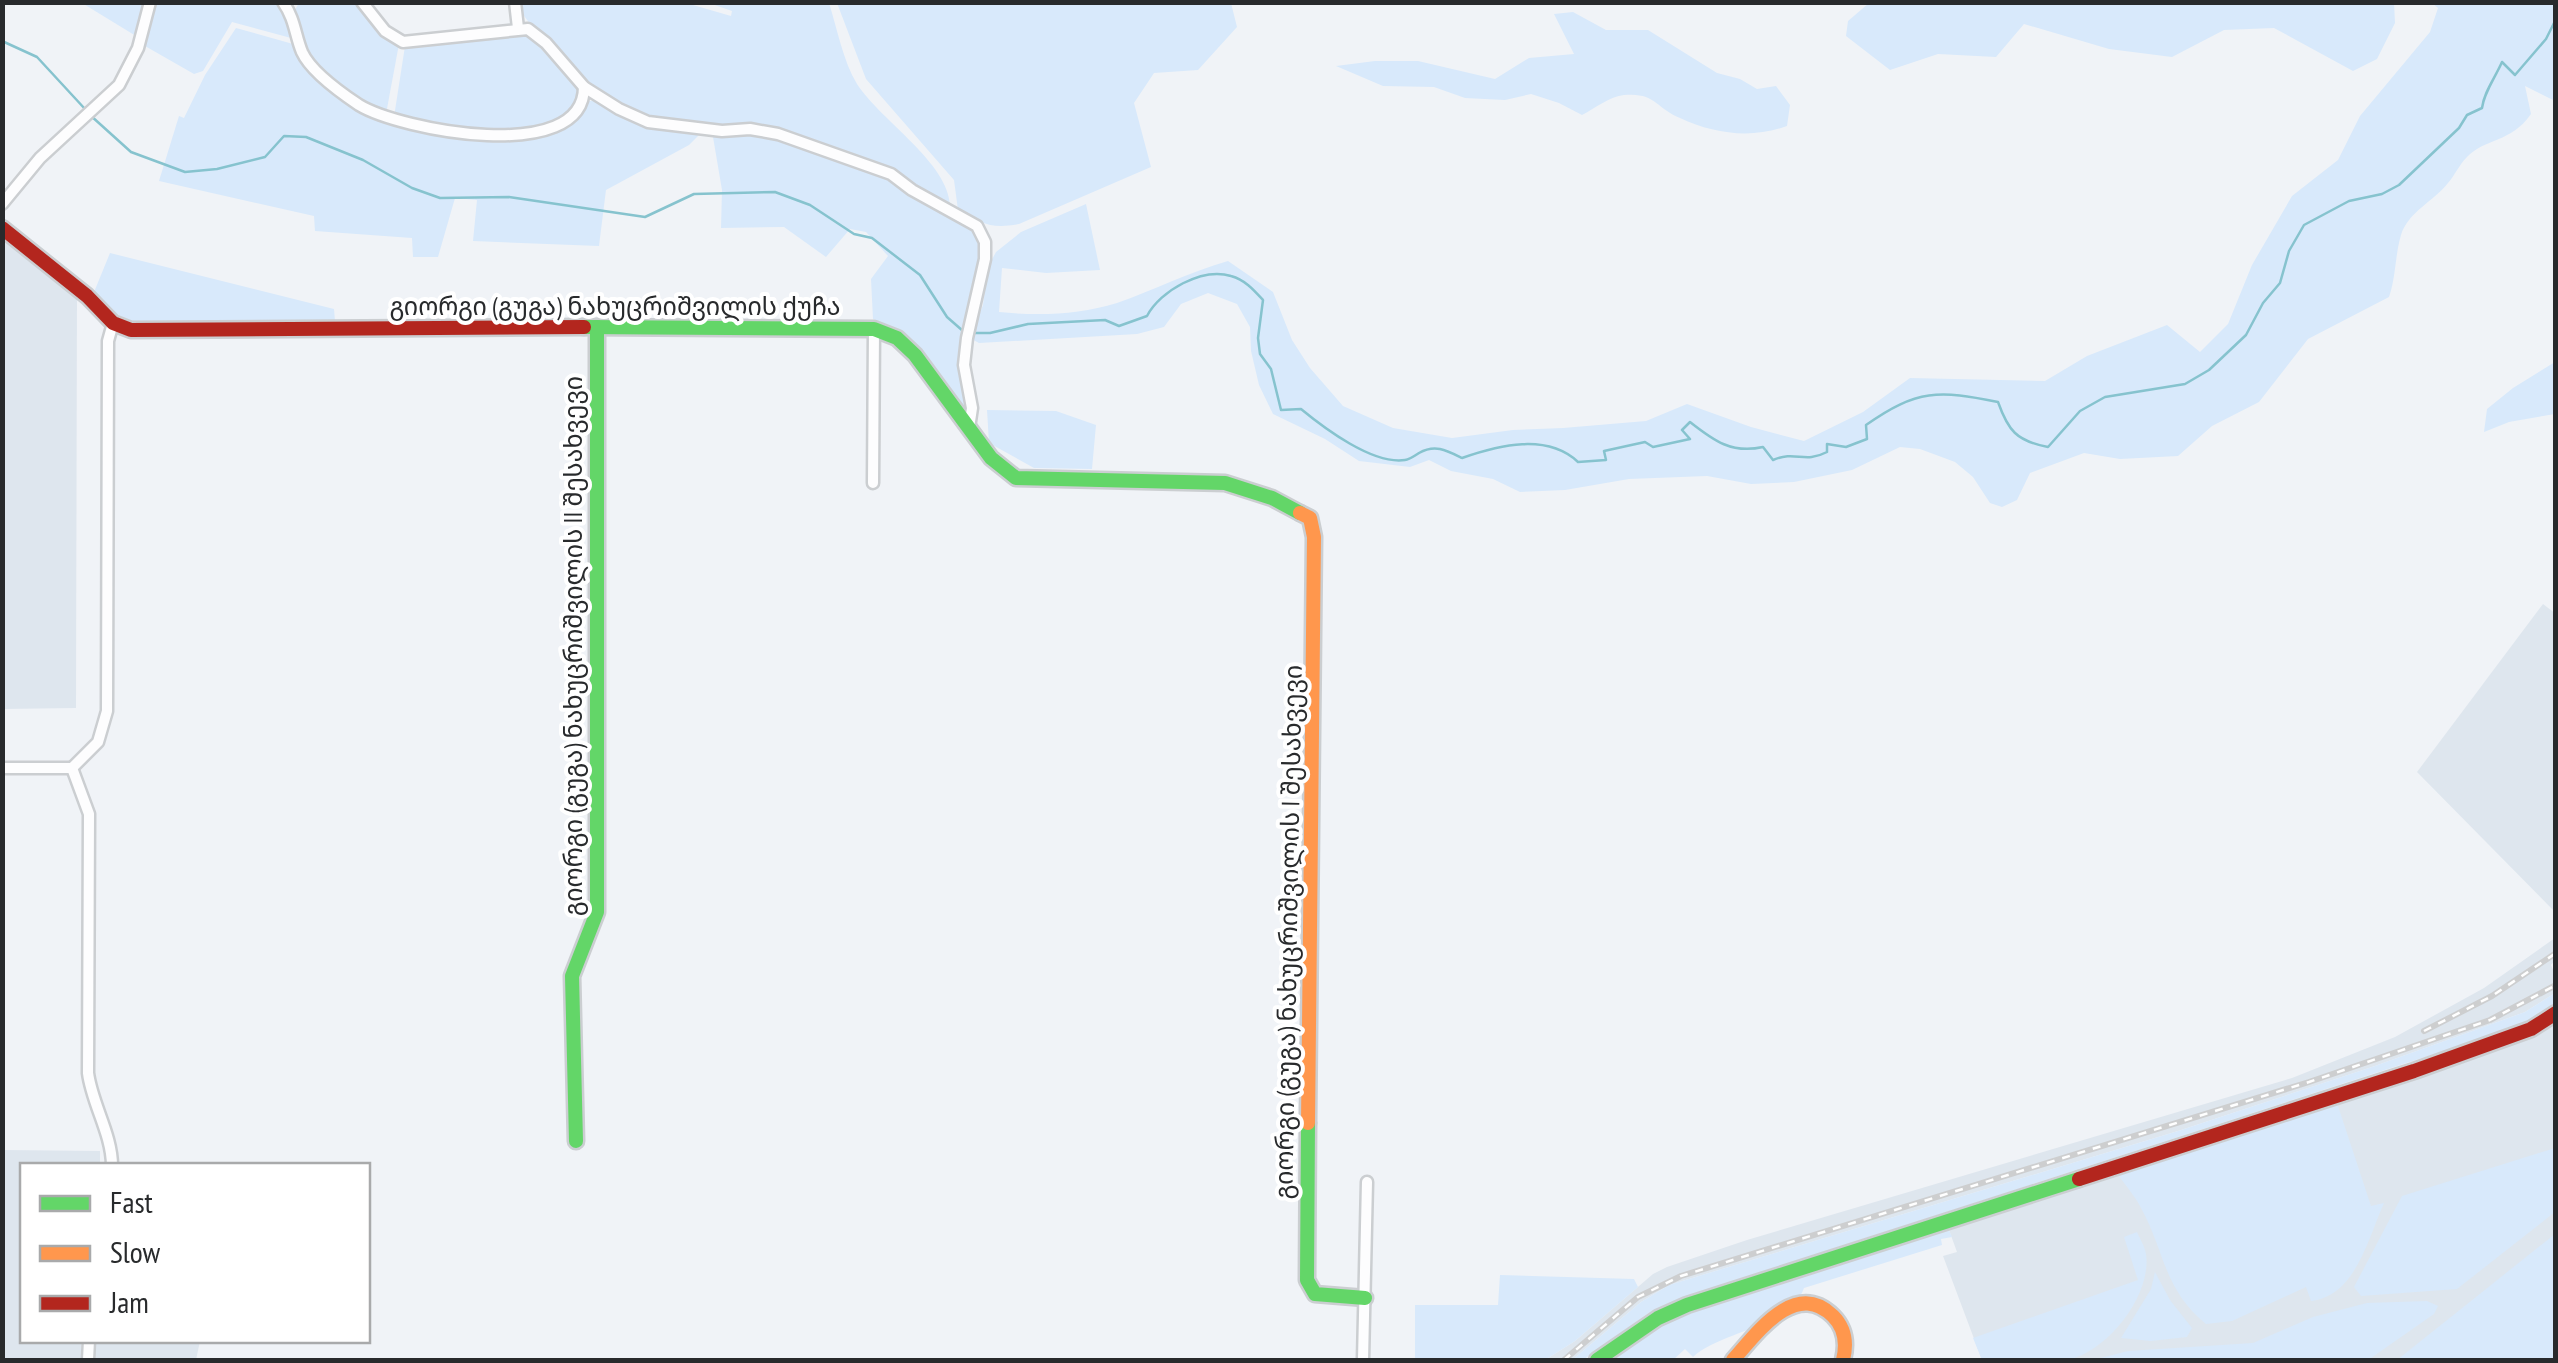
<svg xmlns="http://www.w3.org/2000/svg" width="2558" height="1363" font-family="'PT Sans Narrow','Noto Sans Georgian',sans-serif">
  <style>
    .built { fill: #dee6ee }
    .green { fill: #d8e9fb }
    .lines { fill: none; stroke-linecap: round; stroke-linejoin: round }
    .stream { stroke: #86c3ce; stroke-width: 2.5 }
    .street-casing { stroke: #cbced1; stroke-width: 15 }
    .fast-casing { stroke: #cbced1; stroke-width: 19 }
    .slow-casing { stroke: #cbced1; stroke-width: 19 }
    .jam-casing { stroke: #cbced1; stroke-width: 19 }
    .street { stroke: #fdfdfe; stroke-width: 10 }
    .fast { stroke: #63d668; stroke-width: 14 }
    .slow { stroke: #ff974d; stroke-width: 14 }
    .jam { stroke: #b3261e; stroke-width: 14 }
    .rail-casing { stroke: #cdcecf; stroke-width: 6 }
    .rail { stroke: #fff; stroke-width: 2.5; stroke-dasharray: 8; stroke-linecap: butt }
    .labels { text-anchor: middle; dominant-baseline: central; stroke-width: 8; stroke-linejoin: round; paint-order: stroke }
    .street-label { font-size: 25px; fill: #282a2c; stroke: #fff }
  </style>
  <rect width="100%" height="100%" fill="#f0f3f7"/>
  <g class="built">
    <polygon points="2,235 77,298 76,708 3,709"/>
    <polygon points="2543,604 2556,614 2555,912 2417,772"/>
    <polygon points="2555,938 2555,960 2551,965 2555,974 2555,993 2525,1012 2372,1067 2178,1131 1669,1285 1641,1302 1572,1360 1545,1360 1575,1341 1653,1274 1667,1267 1747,1240 2292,1078 2395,1037 2484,988"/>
    <polygon points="2555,1022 2555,1360 1982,1360 1943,1256 1957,1252 1949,1230 2524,1041"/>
    <polygon points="3,1150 100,1151 100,1165 22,1166 22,1340 81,1341 81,1360 3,1360"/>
    <polygon points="95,1341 95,1340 200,1341 196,1360 95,1360"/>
  </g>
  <g class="green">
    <polygon points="153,2 280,3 296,35 291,38 232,22 203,71 194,74 145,46 143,40"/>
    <polygon points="82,3 145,3 137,36 136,36"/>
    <path d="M299,3H357L399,44L386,114L382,115C337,87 308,66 293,13Z"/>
    <path d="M519,3H686L731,16L732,11L709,3H829C837,28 843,61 857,84C881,121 949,163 950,206C897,178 840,151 782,131C764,125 740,128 721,127C643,123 607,109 556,47C542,31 523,24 519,3Z"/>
    <path d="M837,3H1231L1237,27L1198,70L1154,73L1134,103L1151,167L1019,224C992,229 981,224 958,210L954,180L866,79Z"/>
    <polygon points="1869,3 2394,2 2395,23 2377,59 2353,71 2274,28 2224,30 2172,57 2109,49 2024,24 1996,57 1938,54 1890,70 1846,36 1848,21"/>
    <path d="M2432,3H2555V101L2525,86L2531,114C2511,143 2485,138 2467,157C2459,165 2455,175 2448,183C2434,201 2408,212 2401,235C2395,255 2396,277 2389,297L2308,339L2259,402L2212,426L2178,456L2120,459L2084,453L2030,473L2017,500L2002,507L1990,503L1973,477L1955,462L1920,449L1900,447L1852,470L1794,482L1751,484L1707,476L1629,479L1565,490L1520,492L1493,479L1451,471L1429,460L1410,467L1359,461L1325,439L1273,414L1259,385L1251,351L1250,327L1237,304L1208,293L1181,304L1164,327L1137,334L979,343L970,338L983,305L988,267L996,252L1021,232L1086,204L1100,270L1046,273L1002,268L999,312C1039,316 1078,315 1117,303C1154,290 1189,272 1228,261L1273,292L1292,340L1310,368L1343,406L1393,428L1452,438L1513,430L1563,428L1646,421L1687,404L1751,427L1804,441L1863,412L1910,378L2045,381L2087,356L2167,325L2200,352L2228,324L2252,265L2292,196L2338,160L2360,116L2430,32L2438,8Z"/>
    <path d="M1573,12L1606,30H1648L1717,73L1740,79L1757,89L1776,86L1790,105L1787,126C1752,139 1714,134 1680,118C1656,108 1655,92 1624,95C1610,96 1594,109 1582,115L1559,103L1531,94L1505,100L1465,98L1434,87L1383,86L1336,66L1375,61H1418L1495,79L1529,58L1574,54L1554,14Z"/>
    <path d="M236,28L293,44L304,64L386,124L480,140L528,137L553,133L573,124L589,101H596C613,109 632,122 651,126C692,135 734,130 773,136C809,141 969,207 980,240C990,271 970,307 962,336C955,360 961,381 967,404L962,411C936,374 916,336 873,319L871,279L888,256L866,232L850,229L826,257L784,227L721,228L722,190L713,137L700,134L689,145L606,190L599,246L473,241L477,200L455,198L438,257H413L412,238L315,231L314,216L159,181L179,116L184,118L205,75Z"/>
    <path d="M527,33L578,90C581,157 432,124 394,117L405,46Z"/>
    <polygon points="110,253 334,309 335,321 132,324 92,297"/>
    <polygon points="2555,362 2555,414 2509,422 2484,432 2487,409 2513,388"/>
    <polygon points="987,410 1056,411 1096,425 1092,469 1034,468 989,443"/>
    <polygon points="2555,993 2555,1006 2527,1024 1681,1298 1647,1314 1583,1360 1572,1360 1641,1302 1669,1285 2178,1131 2372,1067 2525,1012"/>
    <path d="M2337,1103L2371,1206L2384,1203C2368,1238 2356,1296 2311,1301L2306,1287L2232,1321L2206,1324C2163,1289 2165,1251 2141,1208C2135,1196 2126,1186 2118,1175Z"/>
    <polygon points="2555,1148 2555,1212 2457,1289 2361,1296 2354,1287 2402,1196"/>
    <path d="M1949,1230L1952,1237L1941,1239L1942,1245L1804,1288C1791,1326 1719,1332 1693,1357L1685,1349L1673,1360H1606L1653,1328L1688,1310Z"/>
    <path d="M2137,1232C2140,1239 2145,1247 2146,1254C2152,1295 2108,1351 2068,1360C2048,1363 2004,1361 1982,1360L1973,1338L2138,1280L2124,1237Z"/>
    <polygon points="2555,1234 2555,1360 2397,1360"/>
    <polygon points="2155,1272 2170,1300 2192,1328 2187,1337 2151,1341 2121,1338 2151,1289"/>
    <polygon points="1500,1275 1634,1279 1638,1287 1575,1341 1545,1360 1415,1360 1415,1305 1498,1305"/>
    <polygon points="2427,1301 2438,1306 2434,1314 2368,1360 2093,1360 2128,1351 2253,1343 2313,1317 2367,1303"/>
  </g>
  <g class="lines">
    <g class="stream">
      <polyline points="2,41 37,57 85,109"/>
      <polyline points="90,115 131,152 185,172 217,169 265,157 284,136 306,137 363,160 412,188 440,198 509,197 645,217 694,194 775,192 810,205 854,234 872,238 920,275 947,317 963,331"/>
      <path d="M971,333H990L1028,324L1105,320L1119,326L1147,316C1160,291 1202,267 1231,276C1245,280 1253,289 1263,300L1258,338L1260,354L1271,369L1281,410L1301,409C1324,428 1373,465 1405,460C1408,460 1416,455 1419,453C1435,444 1446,450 1462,458C1499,445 1547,433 1578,462L1606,460L1604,451L1645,442L1653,447L1690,439L1682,430L1690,422C1714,441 1732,454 1763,447L1773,460C1796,450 1804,464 1827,452V444L1846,447L1867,439L1866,425C1917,389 1939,390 1998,402C2008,430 2016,441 2048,447L2080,411L2105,397L2185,384L2209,370L2246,335L2263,303L2280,283L2289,251L2304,225L2349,201L2382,194L2399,185L2459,128L2467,115L2482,108C2484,92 2495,78 2502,62L2515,75L2546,39L2556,19"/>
    </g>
    <g class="street-casing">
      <g id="street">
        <path d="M283,2C295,19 295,35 302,52C311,72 341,93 359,105C400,130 584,166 584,87"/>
        <polyline points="362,2 385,31 403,42 528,29 546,43 584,87 619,109 648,122 722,131 750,129 778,134 891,174 912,190 977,226 985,242 985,259 967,338 964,365 972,408 969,428"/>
        <polyline points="515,2 518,28"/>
        <polyline points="2,204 40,158 119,85 138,48 150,2"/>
        <polyline points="873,483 874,329"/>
        <polyline points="2,768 72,768"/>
        <polyline points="72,768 98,742 107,711 108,341 113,323"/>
        <path d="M72,768L89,814L88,1073C92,1104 112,1134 112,1166"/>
        <polyline points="88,1360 89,1340"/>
        <polyline points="1363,1360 1367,1182"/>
      </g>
    </g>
    <g class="fast-casing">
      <g id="fast">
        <polyline points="584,327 874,329 897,338 915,355 991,458 1016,478 1225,483 1272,498 1300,513"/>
        <polyline points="1308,1123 1307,1280 1315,1294 1365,1298"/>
        <polyline points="576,1141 572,976 597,912 597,327"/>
        <polyline points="1597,1360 1658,1318 1687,1305 2079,1179"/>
      </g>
    </g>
    <g class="slow-casing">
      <g id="slow">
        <polyline points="1300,513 1310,518 1314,537 1308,1123"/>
        <path d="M1733,1360C1757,1333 1795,1279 1833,1316C1845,1328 1847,1344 1843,1360"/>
      </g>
    </g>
    <g class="jam-casing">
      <g id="jam">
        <polyline points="2,228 87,296 113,323 131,330 584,327"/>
        <polyline points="2079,1179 2414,1071 2531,1029 2556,1013"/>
      </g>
    </g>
    <use href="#street" class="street"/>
    <use href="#fast" class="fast"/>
    <use href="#slow" class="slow"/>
    <use href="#jam" class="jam"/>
    <g class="rail-casing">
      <g id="rail">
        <polyline points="2424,1031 2492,996 2556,953"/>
        <polyline points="1564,1360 1638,1297 1681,1276 2309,1082 2490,1020 2556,985"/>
      </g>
    </g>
    <use href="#rail" class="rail"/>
  </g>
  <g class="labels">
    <g class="street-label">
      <text x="615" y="306">გიორგი (გუგა) ნახუცრიშვილის ქუჩა</text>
      <text transform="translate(573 646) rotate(-90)">გიორგი (გუგა) ნახუცრიშვილის II შესახვევი</text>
      <text transform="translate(1288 932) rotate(-89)">გიორგი (გუგა) ნახუცრიშვილის I შესახვევი</text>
    </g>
  </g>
  <rect width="2558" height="1363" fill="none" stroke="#282a2c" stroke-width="10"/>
  <rect x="20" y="1163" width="350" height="180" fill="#ffffff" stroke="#a9aaab" stroke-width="2.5"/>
  <rect x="40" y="1196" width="50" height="15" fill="#63d668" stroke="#a9aaab" stroke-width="2.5"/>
  <text x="110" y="1213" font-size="30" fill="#282a2c">Fast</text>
  <rect x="40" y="1246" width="50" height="15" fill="#ff974d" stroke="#a9aaab" stroke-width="2.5"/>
  <text x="110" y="1263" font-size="30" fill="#282a2c">Slow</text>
  <rect x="40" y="1296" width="50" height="15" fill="#b3261e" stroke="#a9aaab" stroke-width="2.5"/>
  <text x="110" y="1313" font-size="30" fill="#282a2c">Jam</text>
</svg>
